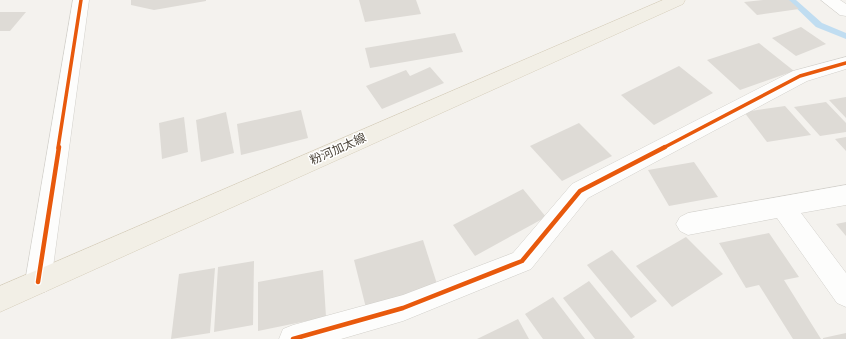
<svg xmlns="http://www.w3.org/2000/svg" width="846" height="339" font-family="Figtree,'Noto Sans JP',sans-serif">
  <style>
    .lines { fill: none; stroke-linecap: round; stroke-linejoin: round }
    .stream { fill: #c0ddf1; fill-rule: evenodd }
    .building { fill: #dedbd6 }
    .minor-casing { stroke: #d2d0cb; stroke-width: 1 }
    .tertiary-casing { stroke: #d2d0cb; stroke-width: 1 }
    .primary-casing { stroke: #d6cebb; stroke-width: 1 }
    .minor { fill: #fdfdfc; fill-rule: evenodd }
    .tertiary { fill: #fdfdfc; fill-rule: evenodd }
    .primary { fill: #f2efe6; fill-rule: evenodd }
    .cycleway-far1-casing { stroke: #fff; stroke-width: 5.5 }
    .cycleway-casing { stroke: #fff; stroke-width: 7 }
    .cycleway-far1 { stroke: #e8590c; stroke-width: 3.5 }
    .cycleway { stroke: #e8590c; stroke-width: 4.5 }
    .labels { text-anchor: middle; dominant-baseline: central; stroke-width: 3; stroke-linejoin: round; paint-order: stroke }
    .street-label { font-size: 12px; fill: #4b4439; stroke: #fff }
  </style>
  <rect width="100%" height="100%" fill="#f4f2ee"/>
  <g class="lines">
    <polygon class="stream" points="788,0 796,0 822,23 846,33 846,39 816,27"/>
  </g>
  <g class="building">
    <polygon points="131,0 206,0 206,1 154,10 131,5"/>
    <polygon points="359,0 416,0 421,14 365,22"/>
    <polygon points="763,0 789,0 799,9 757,15 744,2"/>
    <polygon points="0,12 26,12 10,31 0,31"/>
    <polygon points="801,27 826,44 796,56 772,38"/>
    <polygon points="455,33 463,52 370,68 365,48"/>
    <polygon points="759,43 794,71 740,90 707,60"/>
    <polygon points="679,66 713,93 654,125 621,95"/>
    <polygon points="430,67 444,83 382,109 366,86 406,70 410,76"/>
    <polygon points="846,97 846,118 829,100"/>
    <polygon points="826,102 846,123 846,132 820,136 794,107"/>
    <polygon points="785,106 811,135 767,142 744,112"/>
    <polygon points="301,110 308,138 241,155 237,124"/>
    <polygon points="226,112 234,153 201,162 196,120"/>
    <polygon points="184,117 188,152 162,159 159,123"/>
    <polygon points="579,123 612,156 562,181 530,146"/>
    <polygon points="846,137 846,151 835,139"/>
    <polygon points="694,162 718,197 669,206 648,170"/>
    <polygon points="523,189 546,217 475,256 453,225"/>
    <polygon points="846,222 846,236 836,224"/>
    <polygon points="769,233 799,277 784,280 821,339 793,339 759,285 746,288 719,243"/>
    <polygon points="686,237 723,274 672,307 636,266"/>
    <polygon points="423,240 438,287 366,308 354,260"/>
    <polygon points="612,250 657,301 631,318 587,265"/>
    <polygon points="254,261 253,325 214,332 218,267"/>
    <polygon points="215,268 210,333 171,339 179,274"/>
    <polygon points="323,270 326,317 258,331 258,282"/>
    <polygon points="589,281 635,337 632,339 595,339 563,298"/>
    <polygon points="553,297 585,339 543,339 525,314"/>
    <polygon points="518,319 529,339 477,339"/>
    <polygon points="846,333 846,339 823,339 823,338"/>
  </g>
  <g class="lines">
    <g class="minor-casing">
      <g id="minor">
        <polygon points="846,57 846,69 807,81 588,198 531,269 403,321 341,339 279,339 283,329 293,325 403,295 513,253 572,184 793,71"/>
        <polygon points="846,185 846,205 801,213 846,273 846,307 837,303 777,218 688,235 680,231 676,224 680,217 688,213"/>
      </g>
    </g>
    <g class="tertiary-casing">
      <g id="tertiary">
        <polygon points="73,0 89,0 51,282 47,291 38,294 29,291 25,282"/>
        <polygon points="821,0 840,0 846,4 846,16 840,15"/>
      </g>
    </g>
    <g class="primary-casing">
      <polygon id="primary" points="663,0 685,0 683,4 0,312 0,286"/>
    </g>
    <use href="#minor" class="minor"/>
    <use href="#tertiary" class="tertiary"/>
    <use href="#primary" class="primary"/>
    <g class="cycleway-far1-casing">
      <g id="cycleway-far1">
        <polyline points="58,148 81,0"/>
        <polyline points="663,148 800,76 846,63"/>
      </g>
    </g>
    <g class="cycleway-casing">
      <g id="cycleway">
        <polyline points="38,282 59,147"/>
        <polyline points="293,339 403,308 522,261 580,191 665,147"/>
      </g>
    </g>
    <use href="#cycleway-far1" class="cycleway-far1"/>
    <use href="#cycleway" class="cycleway"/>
  </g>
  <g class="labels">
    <g class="street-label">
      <text transform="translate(338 149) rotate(-24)">粉河加太線</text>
    </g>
  </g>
</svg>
